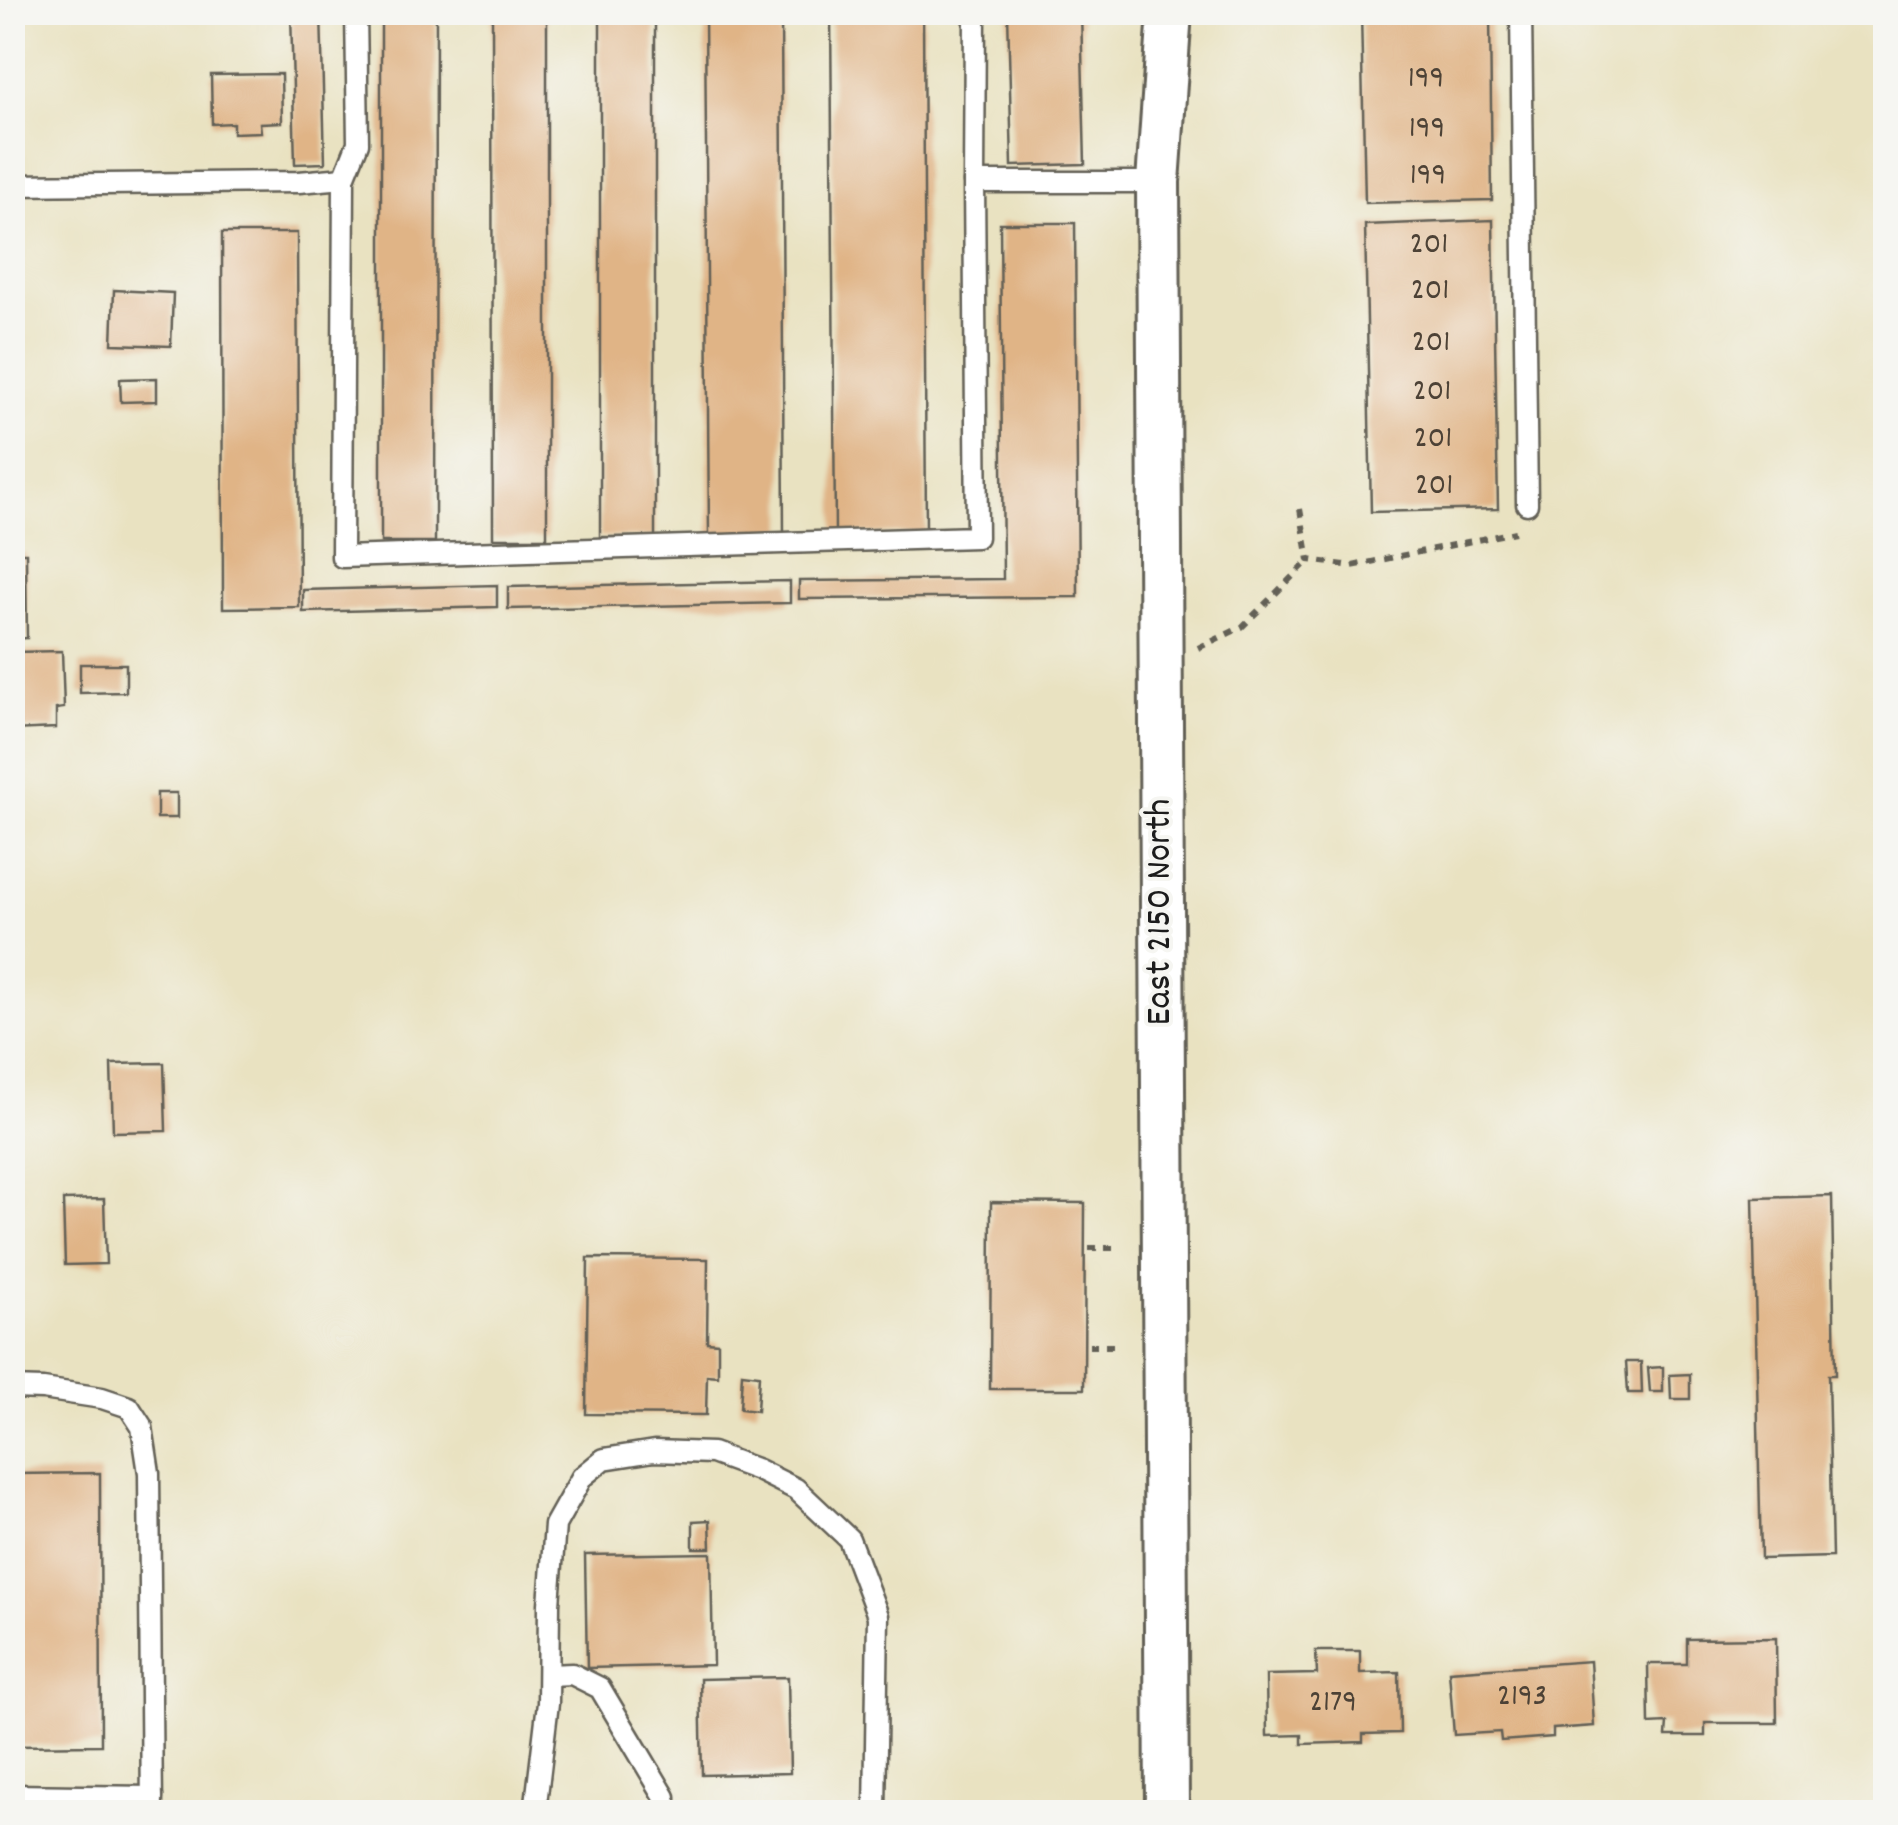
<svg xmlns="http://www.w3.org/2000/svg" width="1898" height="1825" font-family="Dekko,sans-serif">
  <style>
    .building { fill: #e0b486 }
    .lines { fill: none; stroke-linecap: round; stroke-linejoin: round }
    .lane-casing { stroke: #646156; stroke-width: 25 }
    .street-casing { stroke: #646156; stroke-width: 48 }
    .path { stroke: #646156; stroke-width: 6; stroke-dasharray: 8 8; stroke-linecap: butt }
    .lane { stroke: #fff; stroke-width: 20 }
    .street { stroke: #fff; stroke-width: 42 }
    .labels { text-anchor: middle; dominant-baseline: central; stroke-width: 8; stroke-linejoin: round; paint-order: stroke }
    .number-label { font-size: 32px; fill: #4d4236 }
    .street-label { font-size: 38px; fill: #1c1c1c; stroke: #f6f6f2 }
  </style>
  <rect width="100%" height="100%" fill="#f6f6f2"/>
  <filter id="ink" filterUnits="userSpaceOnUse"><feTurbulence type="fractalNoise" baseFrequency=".01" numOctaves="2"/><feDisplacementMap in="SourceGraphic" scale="20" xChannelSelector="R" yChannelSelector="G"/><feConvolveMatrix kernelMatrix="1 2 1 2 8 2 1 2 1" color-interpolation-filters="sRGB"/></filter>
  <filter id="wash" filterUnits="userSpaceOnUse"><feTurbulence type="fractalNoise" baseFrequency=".0048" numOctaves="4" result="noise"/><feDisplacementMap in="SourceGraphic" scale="40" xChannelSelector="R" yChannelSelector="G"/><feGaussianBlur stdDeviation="2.25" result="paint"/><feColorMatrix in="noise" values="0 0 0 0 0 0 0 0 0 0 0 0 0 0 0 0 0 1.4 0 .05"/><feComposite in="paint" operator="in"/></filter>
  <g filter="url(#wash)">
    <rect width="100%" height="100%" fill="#e9e2c1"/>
    <g id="blocks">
      <g class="building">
        <polygon points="291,12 321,12 325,163 295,164"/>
        <polygon points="381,12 436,12 435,542 381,542"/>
        <polygon points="492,12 547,12 547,538 493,538"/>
        <rect x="600" y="12" width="55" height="525"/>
        <polygon points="705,12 781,12 784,536 709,537"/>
        <polygon points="831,12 923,12 926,533 835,534"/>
        <polygon points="1008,12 1081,12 1085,164 1012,166"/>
        <polygon points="1361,12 1490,12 1492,200 1365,203"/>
        <polygon points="281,74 282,122 260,123 261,132 233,133 233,123 212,124 211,75"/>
        <polygon points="1493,220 1498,509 1371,512 1365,225"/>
        <polygon points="1000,223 1075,223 1078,597 799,599 799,581 1003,579"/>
        <polygon points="222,233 297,233 299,607 223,608"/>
        <polygon points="114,290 173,293 171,346 112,344"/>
        <polygon points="157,378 157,401 121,402 120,379"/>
        <polygon points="12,553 26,553 27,638 12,639"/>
        <polygon points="790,581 790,603 508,609 508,587"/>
        <polygon points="497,585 497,607 303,612 303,590"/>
        <polygon points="62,651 64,708 56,709 56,728 12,730 12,652"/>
        <polygon points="80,664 126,664 126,692 80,693"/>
        <rect x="157" y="793" width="20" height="25"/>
        <polygon points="164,1063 166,1131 113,1132 111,1064"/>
        <polygon points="1832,1196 1835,1375 1828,1375 1832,1557 1761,1559 1753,1198"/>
        <polygon points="104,1199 106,1264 65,1265 63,1200"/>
        <polygon points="991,1202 1085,1203 1084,1389 990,1389"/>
        <polygon points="588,1258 708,1259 707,1342 718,1343 718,1376 707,1375 706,1415 586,1414"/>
        <polygon points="1626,1362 1641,1362 1642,1393 1628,1393"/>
        <polygon points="1663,1367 1663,1392 1650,1392 1648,1368"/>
        <polygon points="742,1373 759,1375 757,1411 740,1409"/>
        <polygon points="1690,1374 1690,1399 1671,1399 1670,1375"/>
        <polygon points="100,1473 101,1745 12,1746 12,1474"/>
        <polygon points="710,1520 711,1548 693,1548 693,1521"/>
        <polygon points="711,1553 713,1665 587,1668 585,1555"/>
        <polygon points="1776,1638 1777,1723 1705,1723 1705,1736 1666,1736 1667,1723 1649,1724 1648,1664 1687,1664 1687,1639"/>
        <polygon points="1316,1651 1360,1651 1360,1673 1399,1672 1400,1733 1363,1734 1363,1742 1302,1744 1302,1735 1267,1736 1266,1675 1317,1674"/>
        <polygon points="1590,1661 1594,1726 1553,1729 1553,1737 1501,1741 1500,1732 1454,1735 1449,1671"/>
        <polygon points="788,1677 790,1773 702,1775 700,1679"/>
      </g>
    </g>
  </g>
  <g filter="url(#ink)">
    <use href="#blocks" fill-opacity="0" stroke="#646156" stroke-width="2.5"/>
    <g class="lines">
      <g class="lane-casing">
        <g id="lane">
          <polyline points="356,12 358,143 344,178 342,557 977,537 974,182 975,12"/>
          <polyline points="1521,12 1527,504"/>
          <polyline points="974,182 1158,182"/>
          <polyline points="12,185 299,182 344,178"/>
          <polyline points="12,1388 43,1389 102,1398 129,1407 142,1427 149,1473 152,1812"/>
          <polyline points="549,1675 572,1674 600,1688 665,1797 665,1812"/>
          <polyline points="12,1795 152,1797"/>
          <polyline points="535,1812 548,1703 549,1604 555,1525 582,1477 604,1459 654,1451 712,1453 758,1470 796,1489 849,1539 878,1616 875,1812"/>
        </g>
      </g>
      <g class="street-casing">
        <polyline id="street" points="1167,1812 1158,182 1170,12"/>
      </g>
      <g class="path">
        <polyline points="1300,509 1309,560 1352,566 1515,532"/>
        <polyline points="1198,648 1242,627 1309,560"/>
        <polyline points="1089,1248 1116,1248"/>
        <polyline points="1089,1346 1116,1346"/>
      </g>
      <use href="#lane" class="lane"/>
      <use href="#street" class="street"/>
    </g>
  </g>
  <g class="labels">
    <g class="number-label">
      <text x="1426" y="80">199</text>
      <text x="1427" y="130">199</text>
      <text x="1428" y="177">199</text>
      <text x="1429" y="246">201</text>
      <text x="1430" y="292">201</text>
      <text x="1431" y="344">201</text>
      <text x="1432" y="393">201</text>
      <text x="1433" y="440">201</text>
      <text x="1434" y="487">201</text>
      <text x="1522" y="1698">2193</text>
      <text x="1333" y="1704">2179</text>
    </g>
    <g class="street-label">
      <text transform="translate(1161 912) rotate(-90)">East 2150 North</text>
    </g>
  </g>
  <rect width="1898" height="1825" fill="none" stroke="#f6f6f2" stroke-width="50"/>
</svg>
